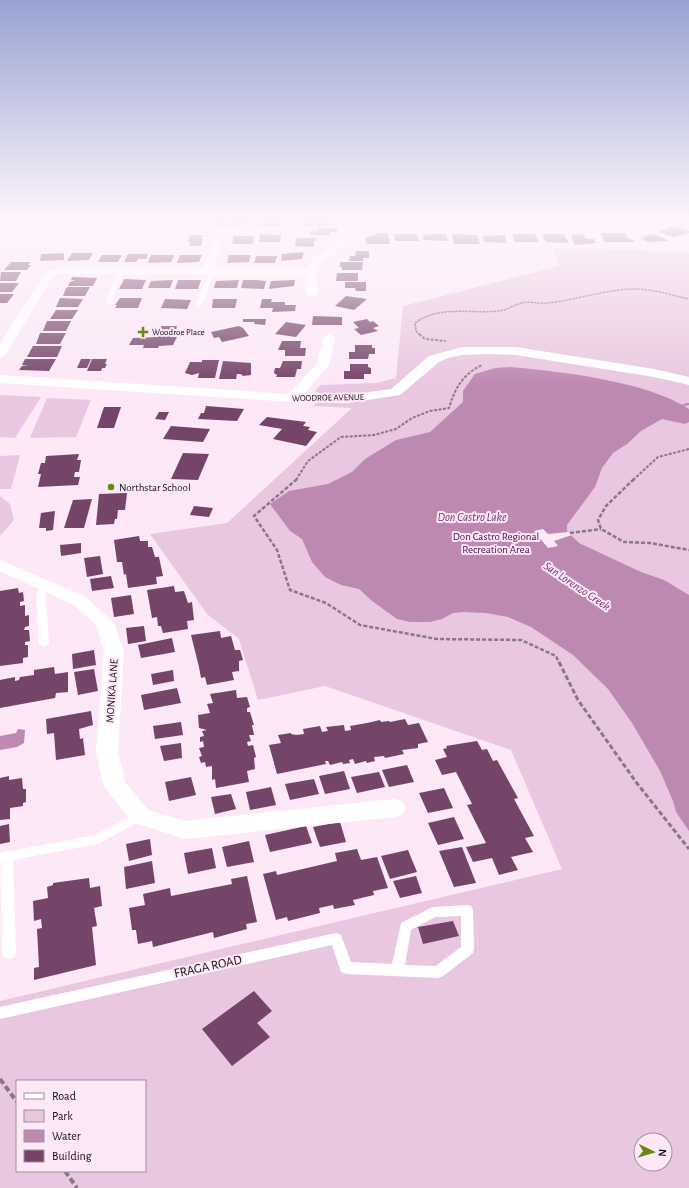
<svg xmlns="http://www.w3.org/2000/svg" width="689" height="1188" font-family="'Alegreya Sans',sans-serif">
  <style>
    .green { fill: #e9c7e0; fill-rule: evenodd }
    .water { fill: #be89b1 }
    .pier { fill: #fce8f7 }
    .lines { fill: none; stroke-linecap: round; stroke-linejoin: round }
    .stream { fill: #be89b1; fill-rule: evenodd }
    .building { fill: #744469 }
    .path-far4 { stroke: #877984; stroke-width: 1.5; stroke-dasharray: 2.5 1; stroke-linecap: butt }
    .path-far3 { stroke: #877984; stroke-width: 2; stroke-dasharray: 3 1.5; stroke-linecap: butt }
    .path-far2 { stroke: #877984; stroke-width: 2.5; stroke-dasharray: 4 2; stroke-linecap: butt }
    .path-far1 { stroke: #877984; stroke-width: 3; stroke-dasharray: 5 2.5; stroke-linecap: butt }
    .path { stroke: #877984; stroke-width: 4; stroke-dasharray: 6 3; stroke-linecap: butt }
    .lane { fill: #fff; fill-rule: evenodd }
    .street { fill: #fff; fill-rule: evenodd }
    .poi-dot { fill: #688a0e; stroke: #fce8f7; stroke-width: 1.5 }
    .labels { text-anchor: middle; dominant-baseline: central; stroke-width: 4; stroke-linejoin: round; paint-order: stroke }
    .far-poi-label { font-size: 9px; fill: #160e14; stroke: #fce8f7; text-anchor: start }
    .far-street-label { font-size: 9px; fill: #160e14; stroke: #fce8f7 }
    .poi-label { font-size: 11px; fill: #160e14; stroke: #fce8f7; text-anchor: start }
    .park-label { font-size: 11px; fill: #49083f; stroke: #fce8f7 }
    .street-label { font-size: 11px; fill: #160e14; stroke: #fce8f7 }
    .water-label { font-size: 12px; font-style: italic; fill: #763569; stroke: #fce8f7 }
    .near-street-label { font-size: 13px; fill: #160e14; stroke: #fce8f7 }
  </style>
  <rect width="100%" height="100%" fill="#fce8f7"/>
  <g class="green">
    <path d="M553,249H611L689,253V1188H0V1001L562,869L511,750L325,686L258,700L239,639L207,614L150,534L227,523L352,408L313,406L318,401L319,393L315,391L321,385L377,383L396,378L403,306L560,266ZM17,1081H145V1171H17ZM641,1140H665V1164H641Z"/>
    <polygon points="0,395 41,397 15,438 0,437"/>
    <polygon points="47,398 91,400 76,437 30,438"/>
    <polygon points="20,455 11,489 0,489 0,456"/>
    <polygon points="0,496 10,504 14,520 0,536"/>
  </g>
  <g class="water">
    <path d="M511,367C563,372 646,381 689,409V422L685,424L662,419L641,431L627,444L613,453L602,468L595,487L567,525V531L579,543L641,572L664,580L689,595V831L676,812L673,801L660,771L632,723L608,689L573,655L531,627L508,617L486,613L464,612L453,613L442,619L430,622H410L397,619L372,601L359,589L341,585L325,577L312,562L302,539L290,531L270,504L289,491L328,484L352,472L365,459L396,440L430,432L463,402V391L475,374L495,368Z"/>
    <polygon points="18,729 25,730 24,743 17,747 0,750 0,736 16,733"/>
  </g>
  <polygon class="pier" points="543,529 548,534 568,532 572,535 554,541 558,546 548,548 534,531"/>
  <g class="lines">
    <polygon class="stream" points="687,403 689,403 689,405 677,408 675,407"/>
  </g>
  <g class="building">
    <polygon points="211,220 230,220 229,225 209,225"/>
    <polygon points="234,220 254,220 254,224 233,225"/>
    <polygon points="260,220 281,220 280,226 259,226"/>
    <polygon points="308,220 331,220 331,226 303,226 304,222 308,222"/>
    <polygon points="672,226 689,231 689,233 674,237 658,232"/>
    <polygon points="319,228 337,228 337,232 331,232 330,235 311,235 311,231 318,231"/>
    <polygon points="377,233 388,233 390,244 366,244 367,241 365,241 365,239 367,239 366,237 376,235"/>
    <polygon points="600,233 625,233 629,239 633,239 635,242 605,242"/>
    <polygon points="260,234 281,235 280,242 259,242"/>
    <polygon points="394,234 417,234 419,241 395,241"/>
    <polygon points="433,234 446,234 448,241 423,240 423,235"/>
    <polygon points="452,234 477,235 480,244 454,244"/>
    <polygon points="512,234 535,234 539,242 515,242"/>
    <polygon points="542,234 564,234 569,243 546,242"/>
    <polygon points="583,234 586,239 594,239 596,243 575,245 571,235"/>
    <polygon points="655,234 669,241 648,242 640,238 647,237 643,236"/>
    <polygon points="190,235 203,235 201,239 203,239 201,246 189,246 191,242 188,242"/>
    <polygon points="505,235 506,242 509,243 484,242 483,236"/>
    <polygon points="234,236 254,236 253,244 232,244"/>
    <polygon points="296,238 316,238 316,241 312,241 314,242 314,247 295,246"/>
    <polygon points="356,251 369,251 369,258 363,258 363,261 349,261 350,256 355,256"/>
    <polygon points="304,252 302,259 281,261 282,254"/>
    <polygon points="64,253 64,260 40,261 41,254"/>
    <polygon points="72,253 93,253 89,260 67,261"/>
    <polygon points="128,254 148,254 146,259 138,259 136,262 124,262"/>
    <polygon points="102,255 122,255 118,262 98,262"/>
    <polygon points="151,255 174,255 171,262 148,263"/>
    <polygon points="180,255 202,255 199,262 177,263"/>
    <polygon points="229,255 251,255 249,262 227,263"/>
    <polygon points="256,256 277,256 275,263 254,263"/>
    <polygon points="11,262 31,262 28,265 31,265 27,270 4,270"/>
    <polygon points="340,262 363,262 362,270 342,270 342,267 340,267"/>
    <polygon points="1,272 21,272 16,281 0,281"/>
    <polygon points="337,273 358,273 358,281 336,281"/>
    <polygon points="72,277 97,278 93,286 68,286 70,282 75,280 71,280"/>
    <polygon points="124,279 146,280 142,289 119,289"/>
    <polygon points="173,280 170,288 148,288 151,281"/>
    <polygon points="178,280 201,280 198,289 175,289"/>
    <polygon points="239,280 237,288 214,288 216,281"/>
    <polygon points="243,280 257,280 266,281 264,289 241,288"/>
    <polygon points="295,280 294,286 269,289 271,281"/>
    <polygon points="345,282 366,282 366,291 356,291 355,288 345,288"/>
    <polygon points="0,283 19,283 12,292 0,292"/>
    <polygon points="68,287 90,287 85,296 63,296 66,288"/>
    <polygon points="0,294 14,294 7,303 0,303"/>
    <polygon points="346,296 367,299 354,310 335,306"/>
    <polygon points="60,298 83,299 78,307 56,307"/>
    <polygon points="120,298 142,298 138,308 115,308 117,305 115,305"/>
    <polygon points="165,299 191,300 187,309 161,308"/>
    <polygon points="213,299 237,299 235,308 212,308"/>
    <polygon points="262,299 272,299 271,302 285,302 285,305 296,305 295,311 272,312 273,308 260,308"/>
    <polygon points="56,310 78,310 72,319 50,319"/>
    <polygon points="313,316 342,317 342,325 312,325"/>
    <polygon points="243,319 266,319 265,325 254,324 255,322 243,322"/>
    <polygon points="367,319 370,322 373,321 379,326 373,328 378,331 361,335 354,329 359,328 353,322"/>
    <polygon points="47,321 71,321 66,331 43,331"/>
    <polygon points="286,322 306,325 296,337 275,334"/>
    <polygon points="161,326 177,326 174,337 177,337 173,345 159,346 158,348 143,348 144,345 129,345 133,338 158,337"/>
    <polygon points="239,326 243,328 249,336 222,342 219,337 214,338 211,332"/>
    <polygon points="40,333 66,333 60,344 36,344"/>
    <polygon points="282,341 301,341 300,348 306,348 305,356 285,356 285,350 278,350"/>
    <polygon points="355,345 372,345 372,348 375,348 375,354 369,354 368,359 349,359 349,352 355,352"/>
    <polygon points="33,346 62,346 57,357 27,357"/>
    <polygon points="25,359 56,359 49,371 19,370 22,366 28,365 22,365"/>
    <polygon points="81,359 91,359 87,368 77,368"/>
    <polygon points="92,359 107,359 105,364 107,364 105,368 102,368 101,371 87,371"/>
    <polygon points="202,360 219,360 215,378 198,378 199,373 192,375 185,373 190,362 202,362"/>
    <polygon points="223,361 251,363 251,375 243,376 241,374 237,374 236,379 219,379"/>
    <polygon points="283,361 302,361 301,369 297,369 295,377 276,377 277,375 274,373 275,368 280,368"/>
    <polygon points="350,364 368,364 368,367 371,368 371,374 364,374 364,379 344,379 344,371 350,371"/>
    <polygon points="206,406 232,408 244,409 237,421 198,419 201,413 204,413"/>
    <polygon points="104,407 121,407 114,428 97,428"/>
    <polygon points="159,412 169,412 165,420 155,419"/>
    <polygon points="267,417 306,422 303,426 310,427 308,430 317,432 306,446 273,439 282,429 259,425"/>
    <polygon points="171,426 210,429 203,442 163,439"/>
    <polygon points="183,453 209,454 198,480 171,479"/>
    <polygon points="79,454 77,460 81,460 79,472 75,472 74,477 80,477 78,485 38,487 41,474 38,474 41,463 45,463 46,456"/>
    <polygon points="127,493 125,510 118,510 117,519 115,519 114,524 96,525 99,494"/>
    <polygon points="92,499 84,528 64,528 73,500"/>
    <polygon points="194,506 213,508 209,517 190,515"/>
    <polygon points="55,511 53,530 46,531 46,528 39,528 41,513"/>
    <polygon points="139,536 140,541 148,541 148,547 152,547 155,557 159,557 163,576 156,577 157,584 128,588 126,574 124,575 122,562 117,562 114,540"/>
    <polygon points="81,543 81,553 61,556 60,545"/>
    <polygon points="100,556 103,574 87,577 84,558"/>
    <polygon points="111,576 114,588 92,591 90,579"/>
    <polygon points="174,586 175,592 184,591 188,603 192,602 194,620 187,621 188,629 163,633 161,626 158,626 157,617 152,618 147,590"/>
    <polygon points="18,588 19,593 23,592 24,601 20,602 20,606 25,605 25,616 29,615 29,626 25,627 24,630 29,630 30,641 25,642 25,645 28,645 28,657 23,658 23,663 0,666 0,591"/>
    <polygon points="131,595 134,614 114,617 111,598"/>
    <polygon points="144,626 146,641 128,644 126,628"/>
    <polygon points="220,631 221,638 231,636 235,650 240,650 243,660 239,661 239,671 232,672 234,680 207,685 205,677 201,678 199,667 215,664 199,667 191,635"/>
    <polygon points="172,638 175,652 141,658 138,645"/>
    <polygon points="94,650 96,665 73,669 72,654"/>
    <polygon points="54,667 55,674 68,672 68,692 56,693 55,698 0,708 0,680 15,677 15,681 19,680 20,677 34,675 34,670"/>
    <polygon points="94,669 98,691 78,695 74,672"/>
    <polygon points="173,670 174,681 153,685 151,674"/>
    <polygon points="177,688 181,703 144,710 141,695"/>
    <polygon points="236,690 237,698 247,697 250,707 247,708 247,712 250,712 254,725 252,725 254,735 249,735 251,741 247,742 248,746 253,745 256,757 254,758 255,769 247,771 249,782 216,788 215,779 212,780 212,766 206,767 205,762 201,763 199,757 202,756 199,748 204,747 203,741 200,742 200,737 204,736 202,731 207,730 199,728 198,715 210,713 207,704 213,703 210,694"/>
    <polygon points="91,711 93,725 79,729 80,739 83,738 85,755 56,760 54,733 47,734 46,719"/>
    <polygon points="405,719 408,725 419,723 428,742 418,744 418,748 402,750 404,754 385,758 384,756 374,757 375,761 367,763 366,761 355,764 353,759 349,760 350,763 343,764 342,762 330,765 328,761 325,761 326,764 277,774 269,745 281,743 278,735 291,733 291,734 296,735 304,734 303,729 320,726 322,732 328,731 326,727 344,725 345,731 351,730 350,726 367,723 380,720 381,722 389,721 390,722"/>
    <polygon points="181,722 183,735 155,739 153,726"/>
    <polygon points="477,741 482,750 487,749 493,761 497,760 518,798 514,799 534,836 525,838 533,852 511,857 518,870 499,875 492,858 473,862 466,847 486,843 467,805 472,804 456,772 442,775 435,760 447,757 443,749 447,748 446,746"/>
    <polygon points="181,743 182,758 164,761 160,746"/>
    <polygon points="407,765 414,782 389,787 382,770"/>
    <polygon points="344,771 350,789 325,794 319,776"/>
    <polygon points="379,772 385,787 357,793 351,777"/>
    <polygon points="9,776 9,780 22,778 23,789 26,789 26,802 23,803 23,806 10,808 10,819 0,820 0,778"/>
    <polygon points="191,777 196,795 169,801 165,782"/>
    <polygon points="314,779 319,794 290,800 285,784"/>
    <polygon points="271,787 276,805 250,810 246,792"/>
    <polygon points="444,788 453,808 428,813 419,793"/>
    <polygon points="231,794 236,809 215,814 211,797"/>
    <polygon points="454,817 464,839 438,845 428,823"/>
    <polygon points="340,822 346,842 320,847 313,827"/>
    <polygon points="9,824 10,842 0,844 0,826"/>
    <polygon points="306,826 312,843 270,852 265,835"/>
    <polygon points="150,839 152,855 129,861 126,844"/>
    <polygon points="249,841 254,862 227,867 222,847"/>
    <polygon points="462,847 476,883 454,887 439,851"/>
    <polygon points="212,848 216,868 188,874 184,853"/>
    <polygon points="357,849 361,860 377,857 388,888 373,891 374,895 353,900 355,905 334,909 333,905 319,908 320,913 288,921 287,917 276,920 263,874 276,871 277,875 337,861 335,853"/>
    <polygon points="408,850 417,872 390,879 381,856"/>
    <polygon points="152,861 155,883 126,889 124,867"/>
    <polygon points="247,876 257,922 246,924 247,929 214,938 213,932 153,947 152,941 138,944 136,930 132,930 129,908 145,905 143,894 170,888 171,896 232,884 231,879"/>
    <polygon points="416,876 422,893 400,898 393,881"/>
    <polygon points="89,878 90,888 100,886 102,906 94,908 97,926 92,927 96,965 34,980 34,968 39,967 37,929 42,928 41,919 34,921 33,901 48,898 47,887 53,885 53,883"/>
    <polygon points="453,921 459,936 423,944 418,927"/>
    <polygon points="254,991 272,1011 257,1023 270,1037 232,1066 202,1029"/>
  </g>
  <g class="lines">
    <path class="path-far4" d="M420,335L416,331L415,323C439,305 470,314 498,311C508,310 512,306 521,303C529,301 539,304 548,303C577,300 606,289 635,289C653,289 671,295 689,299"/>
    <g class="path-far3">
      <polyline points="419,334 425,339 446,341"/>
      <path d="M296,480L308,461L341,437L374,435L396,429L412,418L430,411L449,408C455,388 463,374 482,365"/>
      <polyline points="633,480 658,457 689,449"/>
    </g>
    <g class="path-far2">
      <polyline points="297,479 254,516 277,550 290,590 326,603 360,625 437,639 521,640 556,656 559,663"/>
      <polyline points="634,479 606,506 598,520 601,529 624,542 650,543 689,550"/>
      <polyline points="570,533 601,529"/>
    </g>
    <polyline class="path-far1" points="559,662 578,700 636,782 689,849"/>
    <g class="path">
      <polyline points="0,1079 17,1102"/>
      <polyline points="65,1171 77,1188"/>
    </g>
    <g class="lane">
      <polygon points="119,270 124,271 113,297 113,304 108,305 107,297"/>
      <polygon points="210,271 215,272 202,305 197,306 196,305"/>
      <polygon points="47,582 51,585 46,594 49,644 44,647 39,644 36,594 44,583"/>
      <polygon points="140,812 144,813 146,816 144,819 98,844 13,860 16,953 14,957 9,959 4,957 2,953 0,853 95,835"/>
      <path d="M467,905L471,906L473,910L474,949L473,953L443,976L438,978L346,974L341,972L332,945L0,1019V1007L336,933L341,935L351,962L392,964L401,923L433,907ZM461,916V947L436,966L405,965L411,930L435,917Z"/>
    </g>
    <g class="street">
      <polygon points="345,220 355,220 360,225 624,223 643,220 663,220 658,223 624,229 360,231 357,236 321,263 316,272 318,294 312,297 306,294 306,275 60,274 53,276 6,354 0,358 0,344 45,272 59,268 204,268 217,229 255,227 258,228 260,230 258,232 224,234 214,268 307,269 313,259 349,232 352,228"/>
      <polygon points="329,334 335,338 329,365 304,394 348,395 391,389 429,356 462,347 516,347 654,369 689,377 689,385 654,377 516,355 489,354 462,355 448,358 439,362 400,395 348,403 293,402 0,383 0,375 289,394 317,364 323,338"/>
      <polygon points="0,560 86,597 114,623 124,652 118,751 125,782 148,810 185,821 395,799 403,802 406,808 403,814 395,817 185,839 132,822 103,785 96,751 104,652 96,625 74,605 0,571"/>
    </g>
  </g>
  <linearGradient id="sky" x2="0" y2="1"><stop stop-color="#97a3d2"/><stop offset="0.57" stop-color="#fef5fb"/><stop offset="1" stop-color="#fef5fb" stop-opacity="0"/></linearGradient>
  <rect width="689" height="386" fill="url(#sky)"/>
  <g class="poi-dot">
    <path d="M141 326h4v4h4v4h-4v4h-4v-4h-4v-4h4z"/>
    <circle cx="111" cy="487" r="4"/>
  </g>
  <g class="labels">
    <g class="far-poi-label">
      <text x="152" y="332">Woodroe Place</text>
    </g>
    <g class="far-street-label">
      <text transform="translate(328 398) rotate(-1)">WOODROE AVENUE</text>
    </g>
    <g class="poi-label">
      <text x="119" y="487">Northstar School</text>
    </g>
    <g class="park-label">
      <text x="496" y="536">Don Castro Regional<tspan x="496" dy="13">Recreation Area</tspan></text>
    </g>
    <g class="street-label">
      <text transform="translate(112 691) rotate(-86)">MONIKA LANE</text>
    </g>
    <g class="water-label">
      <text x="472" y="517">Don Castro Lake</text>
      <text transform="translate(577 586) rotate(34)">San Lorenzo Creek</text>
    </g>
    <g class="near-street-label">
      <text transform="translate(208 967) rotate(-12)">FRAGA ROAD</text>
    </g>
  </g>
  <rect x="16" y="1080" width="130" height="92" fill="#fce8f7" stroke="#a0919c"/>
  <rect x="24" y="1093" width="20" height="6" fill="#ffffff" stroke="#a0919c"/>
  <text x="52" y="1100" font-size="12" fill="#160e14">Road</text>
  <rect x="24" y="1110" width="20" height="12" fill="#e9c7e0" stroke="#a0919c"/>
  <text x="52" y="1120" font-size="12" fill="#160e14">Park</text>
  <rect x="24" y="1130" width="20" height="12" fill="#be89b1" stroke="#a0919c"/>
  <text x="52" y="1140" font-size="12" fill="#160e14">Water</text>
  <rect x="24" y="1150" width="20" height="12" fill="#744469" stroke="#a0919c"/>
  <text x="52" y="1160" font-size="12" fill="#160e14">Building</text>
  <g transform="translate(653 1152) rotate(95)"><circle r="19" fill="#fce8f7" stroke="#a0919c"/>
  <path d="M0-3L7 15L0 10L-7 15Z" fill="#688a0e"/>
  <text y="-6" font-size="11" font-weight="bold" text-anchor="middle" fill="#160e14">N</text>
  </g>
</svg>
